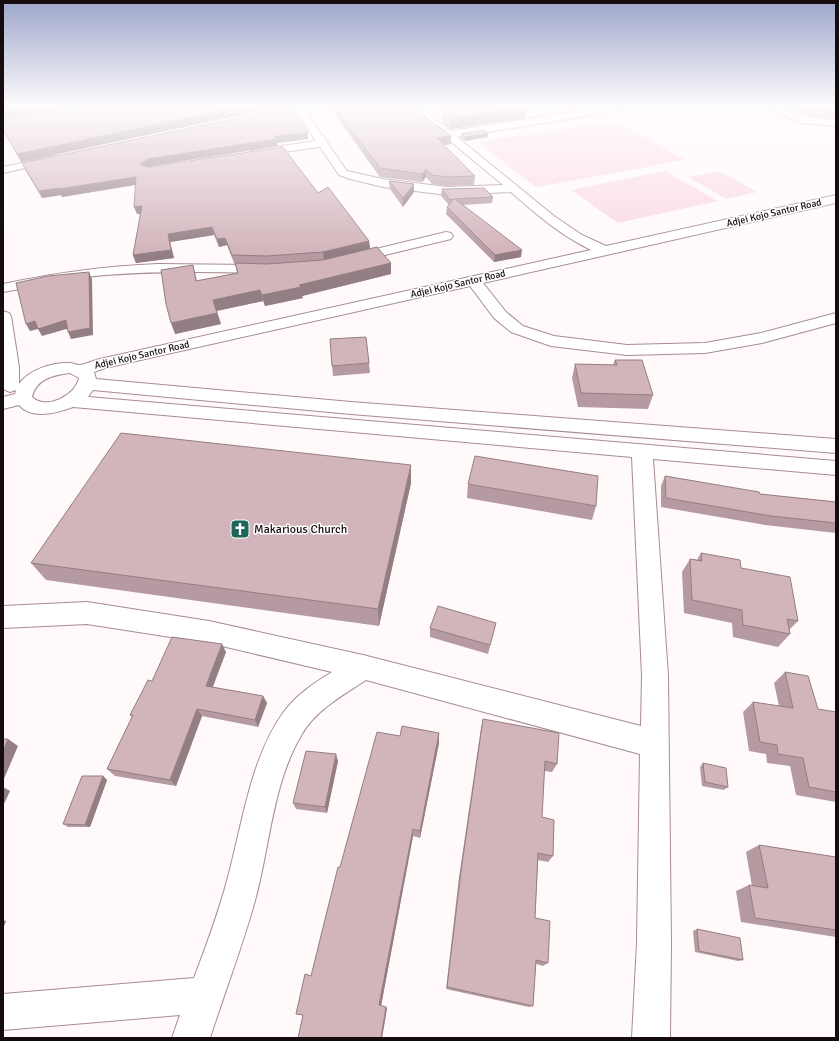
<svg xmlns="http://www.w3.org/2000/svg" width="839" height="1041" font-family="Signika,sans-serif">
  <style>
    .green { fill: #fad9e1 }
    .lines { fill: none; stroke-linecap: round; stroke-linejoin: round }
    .minor-casing { stroke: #a88c93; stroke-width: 2 }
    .minor { fill: #fff; fill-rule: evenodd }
    .wall { fill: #b59ba1 }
    .shaded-wall { fill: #937e83 }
    .building { fill: #d2b4bb; stroke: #937e83 }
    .labels { text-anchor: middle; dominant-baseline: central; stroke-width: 3; stroke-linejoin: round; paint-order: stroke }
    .far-street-label { font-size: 10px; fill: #160c0f; stroke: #fff }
    .poi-label { font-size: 12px; fill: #160c0f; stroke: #fff; text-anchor: start }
  </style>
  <rect width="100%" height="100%" fill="#fff9fa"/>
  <g class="green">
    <polygon points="615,121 685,160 536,187 478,142"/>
    <polygon points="665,171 718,201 618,223 571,190"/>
    <polygon points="719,171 757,192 726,199 688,177"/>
  </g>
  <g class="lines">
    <g class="minor-casing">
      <g id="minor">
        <path d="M286,107H306L304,109L347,171L383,179L447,187L503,185L409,107H420L450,131L605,107H630L625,110L457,137L554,216L582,235L606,246L836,195V203L483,283L506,312L523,326L554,336L627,345L705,343L761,333L836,313V323L762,343L705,353L627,355L551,346L511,332L494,318L470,286L105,368L94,372L96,379L351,402L836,439V453L351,414L93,390L88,397L836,461V475L653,459L668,676L671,942L670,1038H632L637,942L640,754L366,680C343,695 316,710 302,734C273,782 270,844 256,897C243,945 225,991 210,1038H172L180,1015L3,1030V994L194,978C207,944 219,911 228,877C242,825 251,757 283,713C296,695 314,683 332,672L209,643L87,624L3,628V606L87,602L209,621L363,655L641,726L642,676L632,457L73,407C57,413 32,420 19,405L3,409V397L15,394L16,390L10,392L3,389V311L9,313L11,316L19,367V384C28,370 53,362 70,363C73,363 76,365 79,365C85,365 94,360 100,359L591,250C560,235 536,214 511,192L447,195L383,187L350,179L339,175L320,147L254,156L250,155L249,153L254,150L316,141L296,111L262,118L257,115L259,113ZM70,373L79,378C76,395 46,411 32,397C36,379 53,375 70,373Z"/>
        <polygon points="765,107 779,107 807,118 836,120 836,126 802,123"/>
        <polygon points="53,156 59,159 57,161 3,173 3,167"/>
        <polygon points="446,232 451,233 453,236 451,239 352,263 347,262 345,259 347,256"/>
        <path d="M158,264L266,265L271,266L273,269L271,272L266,273C212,272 158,271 105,275C70,278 37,286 3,292V284C56,273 104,266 158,264Z"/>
      </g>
    </g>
    <use href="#minor" class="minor"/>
  </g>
  <g class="wall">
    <polygon points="327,107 415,107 439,128 451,136 451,144 444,145 475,176 474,185 447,186 432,184 426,177 422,182 380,177 331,109"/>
    <polygon points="527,107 525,118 450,129 442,123 442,112"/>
    <polygon points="787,107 836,107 836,118 812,117"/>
    <polygon points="3,121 21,162 3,131"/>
    <polygon points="488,133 488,137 465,141 461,138 461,134"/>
    <polygon points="308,139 277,143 278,146 150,166 147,167 318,193 369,241 370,249 391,263 391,274 302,296 303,298 265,306 263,301 217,311 221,324 175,334 193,265 197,281 237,273 235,263 269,264 234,263 227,245 219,247 214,235 170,242 174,258 136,263 133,255 140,214 137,214 136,185 62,197 61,195 42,198 25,170 22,163"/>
    <polygon points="389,181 414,192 403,207 390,189"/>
    <polygon points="442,189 493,197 492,203 463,205 521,257 494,262 446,214 447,207 449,205 441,196"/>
    <polygon points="615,360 653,395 648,409 578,407 572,378 575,364 613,365"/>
    <polygon points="369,363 370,373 333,376 332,366"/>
    <polygon points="411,465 411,483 379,626 46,580 31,563"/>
    <polygon points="665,476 760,494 836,502 836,533 765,525 661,507 661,486"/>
    <polygon points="468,484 596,506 592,520 467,498"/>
    <polygon points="701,553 741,568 798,621 789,630 790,634 778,647 733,637 732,623 684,613 682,572 690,559 697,560"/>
    <polygon points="430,628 494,631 488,654 430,637"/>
    <polygon points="226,652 213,687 263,696 267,703 258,727 202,716 176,786 115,776 107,769 132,717 130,715 152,681"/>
    <polygon points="785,672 818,709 836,712 836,802 796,795 790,766 767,763 766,754 749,751 743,712 753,702 779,706 774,683"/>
    <polygon points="483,719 557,764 552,772 544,771 542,817 553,856 548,862 538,860 535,918 548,963 543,966 536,964 533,1006 529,1007 446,989 459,877 481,728"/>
    <polygon points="439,733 439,743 420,838 413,836 381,1006 387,1008 382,1038 298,1038 303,1015 311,976 400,736"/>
    <polygon points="338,761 327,813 296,809 293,803"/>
    <polygon points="703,763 728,787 724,790 702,786 700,767"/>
    <polygon points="103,776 107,780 90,827 68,827 63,824"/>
    <polygon points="759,845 836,857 836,937 741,922 736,891 749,885 752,886 746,852"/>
    <polygon points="697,929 743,960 738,961 695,952 693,931"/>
  </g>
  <g class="shaded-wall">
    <polygon points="29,107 69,107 3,120 3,112"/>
    <polygon points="241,107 278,107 21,162 17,154"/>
    <polygon points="527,107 525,118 450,129 451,119"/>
    <polygon points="308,132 308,139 277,143 278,146 150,166 143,171 140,164 148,159 275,137"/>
    <polygon points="488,133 488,137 465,141 465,137"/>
    <polygon points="451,136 451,144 437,146 437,138"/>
    <polygon points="426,169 426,177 422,182 422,174"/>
    <polygon points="136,177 139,184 62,197 61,195 42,198 39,191"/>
    <polygon points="414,184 414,192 403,207 403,198"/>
    <polygon points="142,206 144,214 137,214 134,207"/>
    <polygon points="212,227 214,235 170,242 174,258 136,263 133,255 168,234"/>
    <polygon points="225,238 227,245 219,247 217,239"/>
    <polygon points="369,241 370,249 324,260 323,252"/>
    <polygon points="522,250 521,257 494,262 495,255"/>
    <polygon points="391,263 391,274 302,296 303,298 265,306 262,295 299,285"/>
    <polygon points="89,272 92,279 93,335 71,339 68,332"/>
    <polygon points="260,290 263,301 216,311 213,300"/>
    <polygon points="217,313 221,324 175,334 171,323"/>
    <polygon points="66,320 70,328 42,336 38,329 30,331 26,324 35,321"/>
    <polygon points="411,465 411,483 379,626 378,609"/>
    <polygon points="222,644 226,652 210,693 206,686"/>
    <polygon points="263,696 267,703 258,727 255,720"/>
    <polygon points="197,709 202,716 176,786 170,780"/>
    <polygon points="439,733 439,743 420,838 420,831"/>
    <polygon points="8,739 18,746 3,781 3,751"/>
    <polygon points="336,754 338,761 327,813 325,807"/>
    <polygon points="103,776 107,780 90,827 85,825"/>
    <polygon points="3,787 10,791 3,806"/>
    <polygon points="413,829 413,836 381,1006 379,1005"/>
    <polygon points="3,920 6,921 3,929"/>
    <polygon points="386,1007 387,1008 382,1038 381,1038"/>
  </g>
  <g class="building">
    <polygon points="3,107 29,107 3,112"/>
    <polygon points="75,107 241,107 17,154 3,129 3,121"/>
    <polygon points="290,107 308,132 275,137 276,139 148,159 140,164 148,167 283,147 318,193 328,187 369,241 323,252 267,256 232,255 225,238 217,239 212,227 168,234 171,250 133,255 142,206 134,207 136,177 59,189 59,188 39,191 22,163"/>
    <polygon points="334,107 415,107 439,128 439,126 451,136 437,138 475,176 447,177 432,175 426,169 422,174 380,168"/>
    <polygon points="443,107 527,107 451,119 442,112"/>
    <polygon points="807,107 836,107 836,111 814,110"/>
    <polygon points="484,130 488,133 465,137 461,134"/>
    <polygon points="389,181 414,184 403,198"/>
    <polygon points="484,188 493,197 455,199 522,250 495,255 447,207 454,199 450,200 442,189"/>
    <polygon points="377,247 391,263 299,285 301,287 262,295 260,290 213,300 217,313 171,323 166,304 161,270 193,265 196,281 238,273 235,263 267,264 323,260"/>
    <polygon points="89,272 90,328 68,332 66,320 38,329 35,321 26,324 16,283 48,276"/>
    <polygon points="366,337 369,363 332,366 330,339"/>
    <polygon points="615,360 642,360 653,395 581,393 575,364 617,365"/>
    <polygon points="121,433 411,465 378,609 31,563"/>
    <polygon points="475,456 598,476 596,506 468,484"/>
    <polygon points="665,476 759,492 760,494 836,502 836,523 771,516 666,498"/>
    <polygon points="701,553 740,560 741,568 790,577 798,621 787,619 790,634 743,625 742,610 692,600 690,559 702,561"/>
    <polygon points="438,606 496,623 490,645 430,628"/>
    <polygon points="172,637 222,644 206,686 263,696 255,720 197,709 170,780 107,769 133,715 130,715 148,680 152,681"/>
    <polygon points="785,672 808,676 818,709 836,712 836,792 809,787 803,758 778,754 777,745 760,742 753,702 793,708"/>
    <polygon points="483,719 559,733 557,764 545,761 542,817 554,820 553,856 538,853 535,918 550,921 548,963 536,960 533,1006 447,987 461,871"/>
    <polygon points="402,726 439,733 420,831 413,829 379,1005 386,1007 381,1038 298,1038 303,1015 296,1014 305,974 311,976 338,867 340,867 377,732 400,736"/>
    <polygon points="3,739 8,739 3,751"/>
    <polygon points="306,751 336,754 325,807 293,803"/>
    <polygon points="703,763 726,768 728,787 705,782"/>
    <polygon points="82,776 103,776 85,825 63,824"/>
    <polygon points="759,845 836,857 836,930 755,918 749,885 768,888"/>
    <polygon points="697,929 740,938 743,960 699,951"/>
  </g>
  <linearGradient id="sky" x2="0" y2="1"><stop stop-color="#9da6cb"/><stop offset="0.42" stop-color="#fffcfd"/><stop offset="1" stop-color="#fffcfd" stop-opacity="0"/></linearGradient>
  <rect width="839" height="253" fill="url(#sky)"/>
  <defs>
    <g id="church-square" transform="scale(1)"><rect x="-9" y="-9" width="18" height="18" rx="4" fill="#1d665b" stroke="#fff"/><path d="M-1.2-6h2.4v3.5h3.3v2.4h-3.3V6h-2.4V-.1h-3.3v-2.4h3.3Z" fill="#fff"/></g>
  </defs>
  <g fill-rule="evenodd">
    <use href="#church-square" x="240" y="529"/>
  </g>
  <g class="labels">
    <g class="far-street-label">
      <text transform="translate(774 213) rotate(-13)">Adjei Kojo Santor Road</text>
      <text transform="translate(458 284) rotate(-13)">Adjei Kojo Santor Road</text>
      <text transform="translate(142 355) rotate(-13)">Adjei Kojo Santor Road</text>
    </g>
    <g class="poi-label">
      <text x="254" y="529">Makarious Church</text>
    </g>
  </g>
  <rect width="839" height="1041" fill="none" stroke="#160c0f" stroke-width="8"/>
</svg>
